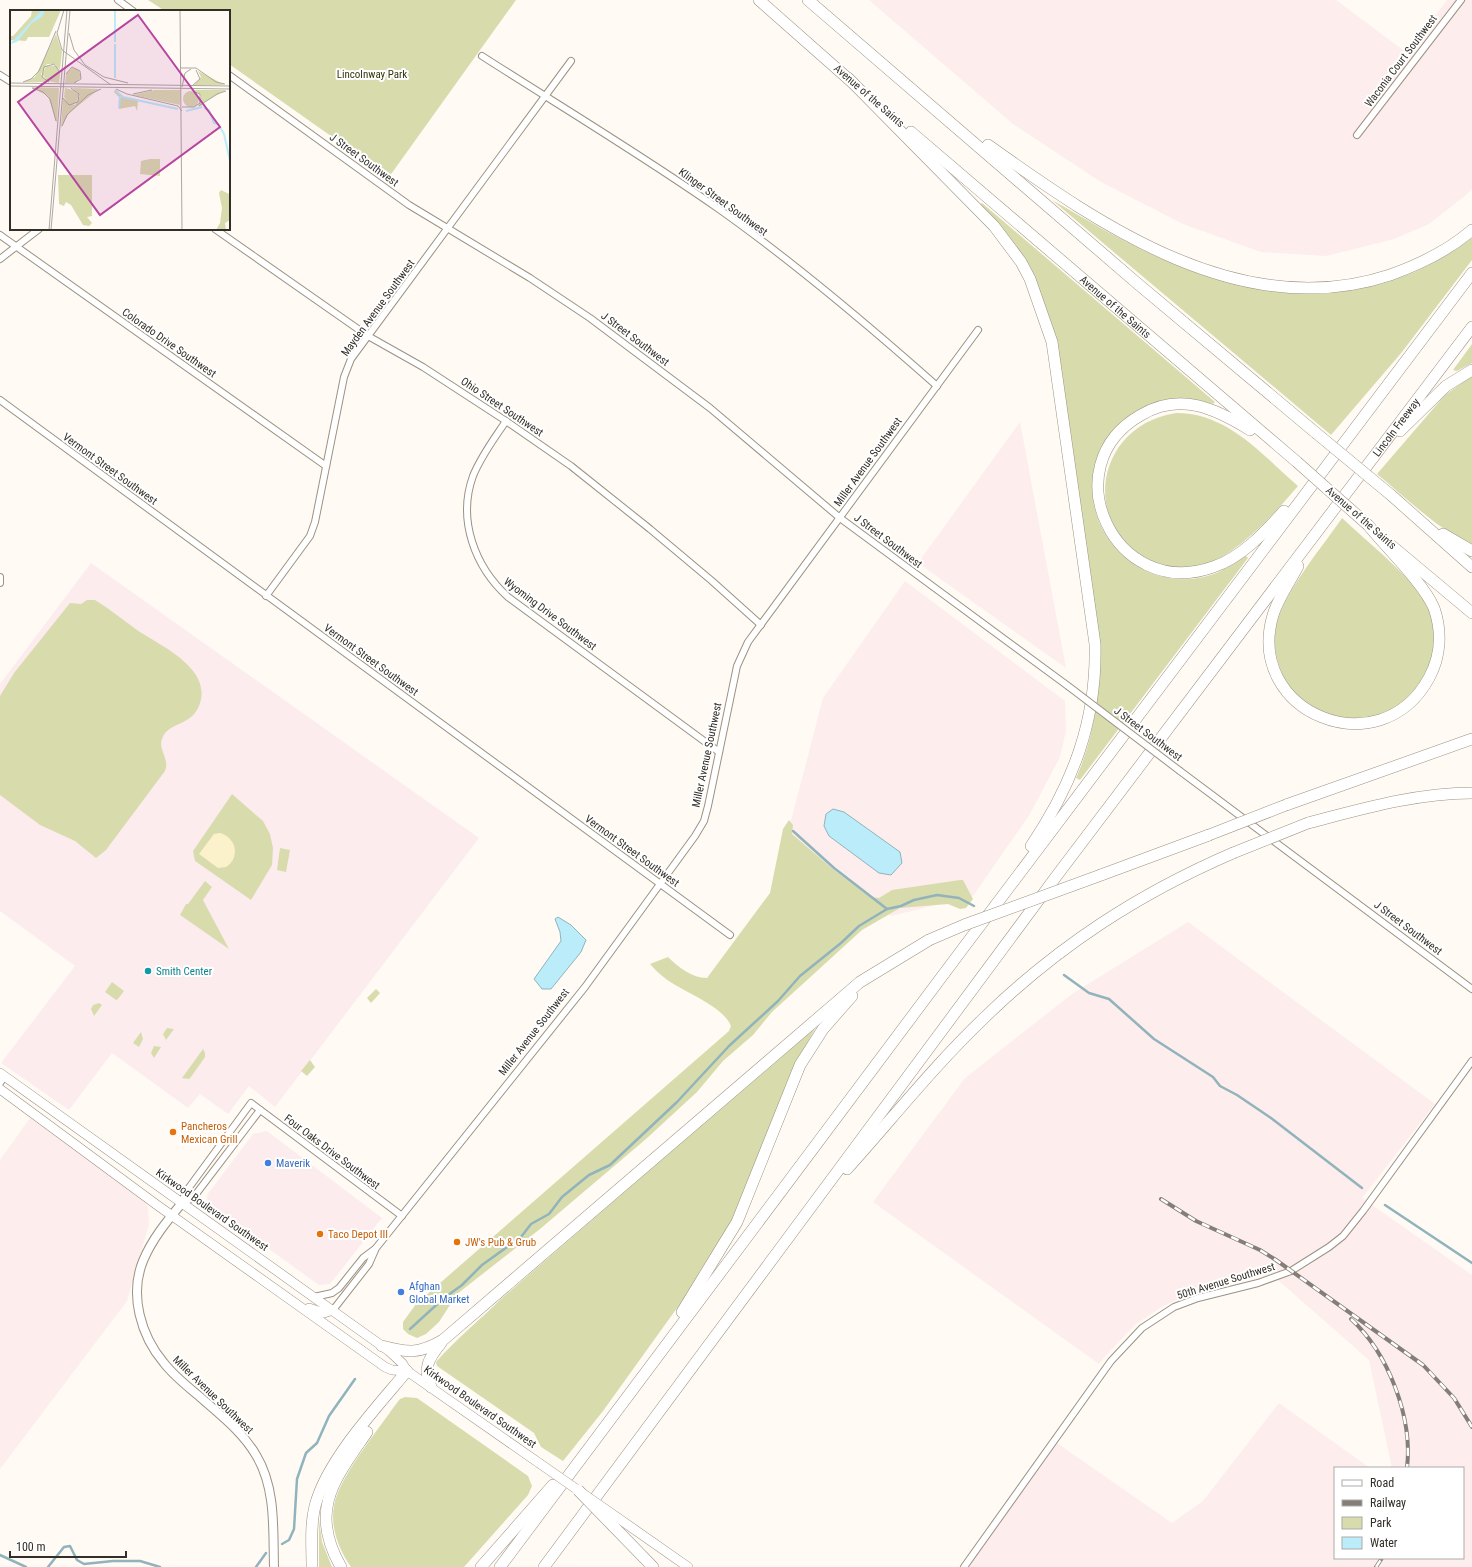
<svg xmlns="http://www.w3.org/2000/svg" width="1472" height="1567" font-family="'Roboto Condensed',sans-serif">
  <style>
    .commercial { fill: #fdecee }
    .industrial { fill: #fdedec }
    .green { fill: #d8dcad }
    .sand { fill: #fbf2cc }
    .water { fill: #baecfa; stroke: #91b3bb }
    .lines { fill: none; stroke-linecap: round; stroke-linejoin: round }
    .stream { stroke: #91b3bb; stroke-width: 2.5 }
    .minor-casing { stroke: #9c9282; stroke-width: 8 }
    .tertiary-casing { stroke: #9c9282; stroke-width: 10 }
    .secondary-casing { stroke: #9c9282; stroke-width: 10 }
    .motorway-casing { stroke: #9c9282; stroke-width: 12 }
    .minor { stroke: #fff; stroke-width: 6 }
    .tertiary { stroke: #fff; stroke-width: 8 }
    .secondary { stroke: #fff; stroke-width: 9 }
    .motorway { stroke: #fff; stroke-width: 11 }
    .rail-casing { stroke: #837e78; stroke-width: 4 }
    .rail { stroke: #fff; stroke-width: 2.5; stroke-dasharray: 8; stroke-linecap: butt }
    .minor-bridge-casing { stroke: #9c9282; stroke-width: 8; stroke-linecap: butt }
    .secondary-bridge-casing { stroke: #9c9282; stroke-width: 10; stroke-linecap: butt }
    .motorway-bridge-casing { stroke: #9c9282; stroke-width: 12; stroke-linecap: butt }
    .minor-bridge { stroke: #fff; stroke-width: 6 }
    .secondary-bridge { stroke: #fff; stroke-width: 9 }
    .motorway-bridge { stroke: #fff; stroke-width: 11 }
    .culture-dot { fill: #0f9aa8; stroke: #fff; stroke-width: 1.5 }
    .food-dot { fill: #e8710a; stroke: #fff; stroke-width: 1.5 }
    .shop-dot { fill: #3f7fe0; stroke: #fff; stroke-width: 1.5 }
    .labels { text-anchor: middle; dominant-baseline: central; stroke-width: 4; stroke-linejoin: round; paint-order: stroke }
    .street-label { font-size: 11px; fill: #322e28; stroke: #fff }
    .park-label { font-size: 11px; fill: #34360d; stroke: #fff }
    .culture-label { font-size: 11px; fill: #0d838f; stroke: #fff; text-anchor: start }
    .food-label { font-size: 11px; fill: #c56008; stroke: #fff; text-anchor: start }
    .shop-label { font-size: 11px; fill: #366cbe; stroke: #fff; text-anchor: start }
    .inset-river { fill: none; stroke: #baecfa; stroke-width: 2 }
    .inset-road { fill: none; stroke: #ada8a2; stroke-width: 1 }
    .view { fill: #b745a0; fill-opacity: 0.15; stroke: #b745a0; stroke-width: 2 }
    .inset-edge { fill: none; stroke: #322e28; stroke-width: 2 }
  </style>
  <rect width="100%" height="100%" fill="#fffaf4"/>
  <g class="commercial">
    <polygon points="91,563 479,838 275,1107 249,1086 228,1114 200,1094 188,1108 112,1053 69,1110 1,1063 75,966 0,911 0,684"/>
    <polygon points="267,1131 382,1218 330,1284 319,1285 208,1205 207,1195 253,1134"/>
  </g>
  <g class="industrial">
    <polygon points="869,0 1336,0 1407,53 1447,0 1472,0 1472,189 1466,195 1429,224 1394,239 1326,256 1261,252 1183,224 1101,182 1013,124"/>
    <polygon points="1020,422 1066,668 918,563"/>
    <polygon points="905,581 1065,701 1066,731 1060,757 1030,814 973,896 891,916 787,836 823,698"/>
    <polygon points="1188,922 1435,1104 1362,1198 1472,1275 1472,1567 964,1567 1054,1441 1172,1523 1203,1501 1279,1403 1370,1468 1335,1468 1335,1558 1463,1558 1463,1468 1392,1468 1369,1360 1271,1274 1197,1291 1163,1306 1136,1324 1107,1354 1099,1364 873,1202 965,1078 1072,994"/>
    <polygon points="30,1118 142,1198 148,1207 149,1224 127,1301 0,1469 0,1160"/>
  </g>
  <g class="green">
    <polygon points="148,0 516,0 389,177 229,64 229,11 165,11"/>
    <path d="M1052,200C1091,222 1129,246 1170,262C1277,307 1376,309 1472,238V260L1402,352L1331,435Z"/>
    <path d="M982,203L1215,402L1213,404C1187,396 1161,398 1137,412C1124,419 1115,429 1107,441C1060,513 1134,602 1214,574C1225,570 1235,562 1245,555L1248,558L1080,780L1076,778C1094,738 1099,697 1100,654L1054,331L1037,284L980,205Z"/>
    <polygon points="1472,344 1472,363 1457,371 1453,370"/>
    <path d="M1472,376V546C1437,528 1407,499 1377,474L1445,395Z"/>
    <path d="M1176,413C1228,413 1261,454 1298,486C1276,512 1240,552 1207,564C1194,568 1177,568 1165,565C1080,543 1087,427 1176,413Z"/>
    <path d="M1342,518C1365,540 1416,580 1428,607C1438,630 1436,659 1423,679C1419,685 1416,692 1411,697C1405,703 1392,711 1384,715C1373,720 1345,721 1333,718C1326,715 1299,699 1295,694C1280,677 1271,648 1276,626C1285,590 1321,549 1342,518Z"/>
    <path d="M87,600H95C110,609 123,620 137,630C161,646 214,669 199,706C190,727 167,722 162,739C158,750 170,759 165,771L106,850L96,858L75,841L40,825L0,795V696L14,673L70,603L81,604Z"/>
    <polygon points="232,794 263,821 270,834 273,848 272,865 251,900 195,861 193,851"/>
    <path d="M789,820L793,825L792,834L834,870L870,897L879,898L892,890L960,880H963L973,899L966,908L960,909L948,904L900,908L862,930L772,1012L753,1035L723,1061L697,1092L646,1139L540,1229L457,1294L439,1322L426,1334L417,1338L408,1334L403,1329V1322L416,1304L729,1031L731,1026C722,1004 679,991 661,975C657,972 654,968 650,964L668,957C678,967 692,978 707,978L770,893L783,829Z"/>
    <polygon points="280,848 290,850 286,872 277,870"/>
    <polygon points="205,881 212,887 203,900 229,949 180,915 186,904 188,904"/>
    <polygon points="112,982 124,991 118,999 116,1000 105,992"/>
    <polygon points="376,989 380,993 371,1003 367,998"/>
    <polygon points="99,1003 102,1005 94,1016 91,1009 93,1005"/>
    <polygon points="167,1028 174,1029 166,1040 163,1034"/>
    <path d="M815,1029L791,1072L741,1202L719,1244L700,1276L603,1411L563,1461L541,1447L534,1433L437,1366L436,1362C456,1339 480,1320 501,1299L804,1036Z"/>
    <polygon points="141,1032 143,1039 139,1047 133,1043"/>
    <polygon points="154,1046 161,1047 154,1058 151,1053"/>
    <polygon points="203,1049 205,1053 205,1057 191,1077 189,1079 182,1078"/>
    <polygon points="310,1060 315,1067 307,1076 301,1071"/>
    <path d="M405,1397L417,1398L528,1476L532,1486L528,1495L464,1567H351C339,1550 330,1527 334,1506C339,1477 376,1433 393,1408L400,1399Z"/>
    <polygon points="319,1520 322,1542 332,1567 319,1567"/>
  </g>
  <path class="sand" d="M220,833C237,838 240,858 226,867L218,868L199,854L214,834Z"/>
  <g class="water">
    <polygon points="833,809 844,812 900,852 902,863 891,875 879,873 829,836 824,826 826,814"/>
    <polygon points="558,917 571,925 586,940 581,952 551,989 542,989 534,979 561,941 560,932 555,919"/>
  </g>
  <g class="lines">
    <g class="stream">
      <polyline points="793,831 834,868 887,909"/>
      <polyline points="1064,975 1089,993 1109,999 1154,1039 1213,1077 1220,1086 1237,1095 1271,1118 1362,1188"/>
      <polyline points="1385,1205 1472,1263"/>
      <polyline points="410,1329 444,1298 462,1285 482,1265 521,1237 531,1224 549,1214 562,1197 589,1175 610,1165 677,1102 729,1046 778,1001 800,976 841,943 859,926 887,909 901,906 914,900 937,895 959,898 974,906"/>
      <polyline points="282,1544 289,1540 294,1529 297,1479 306,1453 317,1443 329,1416 355,1379"/>
      <polyline points="0,1555 26,1567"/>
      <polyline points="48,1567 64,1547 70,1546 77,1560 84,1564 113,1561 140,1561 160,1567"/>
      <polyline points="256,1567 266,1553"/>
    </g>
    <g class="minor-casing">
      <g id="minor">
        <polyline points="118,0 133,11"/>
        <path d="M482,56C560,106 640,154 716,207C794,262 866,323 937,386"/>
        <polyline points="0,75 11,82"/>
        <polyline points="229,75 409,205 530,278 590,318 710,408 840,518 1068,686"/>
        <polyline points="1357,135 1461,0"/>
        <polyline points="215,229 368,336 423,367 506,421 571,466 650,529 712,581 761,625"/>
        <polyline points="0,235 326,466"/>
        <polyline points="0,259 39,229"/>
        <polyline points="0,400 730,935"/>
        <path d="M506,421C494,439 481,456 473,476C457,520 475,567 508,597L719,752"/>
        <polyline points="0,577 0,583"/>
        <polyline points="266,596 310,536 315,522 344,377 351,359 571,61"/>
        <polyline points="1180,771 1472,989"/>
        <polyline points="0,1083 5,1076"/>
        <polyline points="182,1203 185,1193 251,1103 402,1216"/>
        <polyline points="182,1203 193,1198 260,1110"/>
        <polyline points="314,1297 332,1293 339,1288 363,1258 375,1249"/>
        <polyline points="333,1310 369,1264 376,1248 585,987 695,836 704,821 708,806 737,666 748,642 978,330"/>
        <polyline points="964,1567 1111,1361 1142,1328 1174,1307 1198,1298 1258,1283 1291,1271 1329,1247 1343,1236 1363,1211 1472,1061"/>
      </g>
    </g>
    <g class="tertiary-casing">
      <path id="tertiary" d="M182,1203C167,1221 152,1239 143,1261C129,1295 141,1336 164,1363C174,1376 187,1386 199,1396C219,1414 242,1431 256,1455C276,1488 273,1529 274,1567"/>
    </g>
    <g class="secondary-casing">
      <g id="secondary">
        <polyline points="0,1073 389,1351 402,1363 407,1371 539,1463"/>
        <polyline points="0,1089 157,1205 385,1367 392,1370 407,1371"/>
        <polyline points="309,1308 324,1313 333,1310"/>
        <polyline points="618,1518 688,1567"/>
      </g>
    </g>
    <g class="motorway-casing">
      <g id="motorway">
        <polyline points="759,0 853,83"/>
        <polyline points="808,0 1138,284 1316,433"/>
        <path d="M848,78L994,226L1021,262L1030,279L1052,342L1095,644C1097,720 1073,784 1031,846"/>
        <path id="s1" d="M911,132L1297,462"/>
        <path d="M988,145C1103,227 1243,324 1390,275C1418,265 1449,250 1472,230"/>
        <path d="M1250,430C1215,408 1180,392 1141,415C1051,466 1115,602 1213,567C1241,558 1265,532 1284,511"/>
        <polyline points="1400,431 1446,386 1472,370"/>
        <polyline points="1391,495 1472,567"/>
        <polyline points="1443,534 1472,551"/>
        <polyline points="1392,546 1472,613"/>
        <path d="M1298,566C1290,582 1278,598 1273,615C1244,713 1380,768 1429,678C1441,656 1442,631 1434,608C1424,584 1385,546 1368,525"/>
        <polyline points="1286,805 1472,739"/>
        <path d="M1308,823C1362,809 1416,793 1472,793"/>
        <polyline points="1101,875 1209,835"/>
        <path d="M847,1169C892,1119 934,1066 983,1019C1058,946 1138,894 1233,853"/>
        <polyline points="682,1312 737,1222 800,1065 823,1029 852,996"/>
        <path d="M382,1346C408,1353 419,1354 443,1340L860,982L929,940"/>
        <path d="M431,1387C423,1368 428,1359 441,1343"/>
        <polyline points="613,1526 653,1567"/>
        <path d="M312,1567C312,1547 310,1525 315,1506C327,1460 377,1407 407,1371"/>
        <path d="M341,1567C308,1510 335,1479 367,1432"/>
        <polyline points="481,1567 553,1485"/>
        <polyline points="500,1567 958,955 1472,273"/>
        <path id="s2" d="M544,1567L1058,874L1472,327"/>
      </g>
    </g>
    <use href="#minor" class="minor"/>
    <use href="#tertiary" class="tertiary"/>
    <use href="#secondary" class="secondary"/>
    <use href="#motorway" class="motorway"/>
    <g class="rail-casing">
      <g id="rail">
        <polyline points="1161,1199 1196,1221 1260,1250 1276,1260 1423,1365 1454,1398 1472,1427"/>
        <path d="M1351,1319C1388,1353 1413,1417 1407,1468"/>
        <polyline points="1376,1567 1382,1558"/>
      </g>
    </g>
    <use href="#rail" class="rail"/>
    <g class="minor-bridge-casing">
      <polyline id="minor-bridge" points="1068,686 1180,771"/>
    </g>
    <g class="secondary-bridge-casing">
      <polyline id="secondary-bridge" points="539,1463 618,1518"/>
    </g>
    <g class="motorway-bridge-casing">
      <g id="motorway-bridge">
        <polyline points="1316,433 1391,495"/>
        <polyline points="1297,462 1368,525"/>
        <polyline points="1209,835 1286,805"/>
        <polyline points="1233,853 1308,823"/>
        <polyline points="929,940 964,925 1101,875"/>
        <polyline points="578,1490 613,1526"/>
      </g>
    </g>
    <use href="#minor-bridge" class="minor-bridge"/>
    <use href="#secondary-bridge" class="secondary-bridge"/>
    <use href="#motorway-bridge" class="motorway-bridge"/>
  </g>
  <circle class="culture-dot" cx="148" cy="971" r="4"/>
  <g class="food-dot">
    <circle cx="173" cy="1132" r="4"/>
    <circle cx="320" cy="1234" r="4"/>
    <circle cx="457" cy="1242" r="4"/>
  </g>
  <g class="shop-dot">
    <circle cx="268" cy="1163" r="4"/>
    <circle cx="401" cy="1292" r="4"/>
  </g>
  <g class="labels">
    <g class="street-label">
      <text transform="translate(1401 61) rotate(-53)">Waconia Court Southwest</text>
      <text transform="translate(869 96) rotate(41)">Avenue of the Saints</text>
      <text transform="translate(364 160) rotate(36)">J Street Southwest</text>
      <text transform="translate(723 202) rotate(36)">Klinger Street Southwest</text>
      <text stroke="none"><textPath href="#s1" startOffset="269">Avenue of the Saints</textPath></text>
      <text transform="translate(378 308) rotate(-54)">Mayden Avenue Southwest</text>
      <text transform="translate(635 339) rotate(37)">J Street Southwest</text>
      <text transform="translate(169 343) rotate(35)">Colorado Drive Southwest</text>
      <text transform="translate(502 407) rotate(34)">Ohio Street Southwest</text>
      <text stroke="none"><textPath href="#s2" startOffset="1423">Lincoln Freeway</textPath></text>
      <text transform="translate(868 462) rotate(-54)">Miller Avenue Southwest</text>
      <text transform="translate(110 469) rotate(36)">Vermont Street Southwest</text>
      <text transform="translate(1361 518) rotate(41)">Avenue of the Saints</text>
      <text transform="translate(888 541) rotate(37)">J Street Southwest</text>
      <text transform="translate(550 614) rotate(37)">Wyoming Drive Southwest</text>
      <text transform="translate(371 660) rotate(36)">Vermont Street Southwest</text>
      <text transform="translate(1148 734) rotate(37)">J Street Southwest</text>
      <text transform="translate(707 755) rotate(-78)">Miller Avenue Southwest</text>
      <text transform="translate(632 851) rotate(36)">Vermont Street Southwest</text>
      <text transform="translate(1408 928) rotate(37)">J Street Southwest</text>
      <text transform="translate(534 1032) rotate(-52)">Miller Avenue Southwest</text>
      <text transform="translate(332 1152) rotate(37)">Four Oaks Drive Southwest</text>
      <text transform="translate(212 1210) rotate(35)">Kirkwood Boulevard Southwest</text>
      <text transform="translate(1226 1281) rotate(-17)">50th Avenue Southwest</text>
      <text transform="translate(213 1395) rotate(44)">Miller Avenue Southwest</text>
      <text transform="translate(480 1407) rotate(35)">Kirkwood Boulevard Southwest</text>
    </g>
    <g class="park-label">
      <text x="372" y="74">Lincolnway Park</text>
    </g>
    <g class="culture-label">
      <text x="156" y="971">Smith Center</text>
    </g>
    <g class="food-label">
      <text x="181" y="1126">Pancheros<tspan x="181" dy="13">Mexican Grill</tspan></text>
      <text x="328" y="1234">Taco Depot III</text>
      <text x="465" y="1242">JW's Pub &amp; Grub</text>
    </g>
    <g class="shop-label">
      <text x="276" y="1163">Maverik</text>
      <text x="409" y="1286">Afghan<tspan x="409" dy="13">Global Market</tspan></text>
    </g>
  </g>
  <g transform="translate(10 10)">
    <rect width="220" height="220" fill="#fffaf4"/>
    <path d="M22,0H51L39,27H18L16,31L0,30V26H3L21,6ZM46,24L52,42L50,60L45,54H37L31,64L37,72H13L25,67ZM37,55L47,56L50,63L49,73L37,71L32,64ZM62,58L68,59L71,67L65,73H55L56,64ZM188,61L215,75H184L191,67ZM21,77L49,78L47,113L38,86ZM55,78L63,80L69,85L66,93H58L54,87ZM63,78L89,79L59,103L51,118L53,89L65,95L70,86ZM105,80L113,87L169,100L128,91L127,101L125,96L109,99L110,88L104,82ZM145,80H170V95L123,85ZM184,80H216L188,96L191,86ZM173 89a8 8 0 1 1 16 0a8 8 0 1 1-16 0ZM140,149H150V166L130,164L131,151ZM48,165H82V206L77,207L82,213L79,216L73,215L61,195L56,192L54,196L49,194ZM211,180L219,184L220,210L215,213L216,220H206L210,213L212,198L209,183Z" fill="#d8dcad"/>
    <path d="M32,0H35L32,7L22,13L7,32L0,34Z" fill="#baecfa"/>
    <path class="inset-river" d="M105,32V0M105,34V68M105,80L113,87L168,99M109,98L110,86M194,98L199,100L204,113L208,114L214,124L220,151M176,101L192,97"/>
    <path class="inset-road" d="M54,0L47,23L52,40L101,75M170,0L172,220M59,23L64,40L75,55L94,67L118,73M171,58H186L206,72L215,74M56,64L62,57L70,61L71,69L64,73M13,72L21,69L29,61L46,21M39,72L32,67L34,57L44,54L50,62M0,73L220,76M183,75L190,69L186,60M0,76L220,79M172,77L175,63L181,59M22,78L33,82L40,89L46,111M106,79L117,84L168,96L172,101M123,84L142,80M53,88L59,95L68,92L69,84L61,78M189,96L207,84L216,81M172,97H184L190,93V84L183,81M52,116L57,105L78,85L91,79M39,220L57,0M41,220L60,0"/>
    <path class="view" d="M128,5L210,117L90,205L8,92Z"/>
    <rect width="220" height="220" class="inset-edge"/>
  </g>
  <rect x="1334" y="1467" width="130" height="92" fill="#ffffff" stroke="#adaba9"/>
  <rect x="1342" y="1480" width="20" height="6" fill="#ffffff" stroke="#adaba9"/>
  <text x="1370" y="1487" font-size="12" fill="#322e28">Road</text>
  <rect x="1342" y="1500" width="20" height="6" fill="#837e78" stroke="#adaba9"/>
  <text x="1370" y="1507" font-size="12" fill="#322e28">Railway</text>
  <rect x="1342" y="1517" width="20" height="12" fill="#d8dcad" stroke="#adaba9"/>
  <text x="1370" y="1527" font-size="12" fill="#322e28">Park</text>
  <rect x="1342" y="1537" width="20" height="12" fill="#baecfa" stroke="#adaba9"/>
  <text x="1370" y="1547" font-size="12" fill="#322e28">Water</text>
  <path d="M10 1551v6h116v-6" fill="none" stroke="#322e28" stroke-width="2"/>
  <text x="16" y="1551" font-size="12" fill="#322e28" stroke="#ffffff" stroke-width="3" paint-order="stroke">100 m</text>
</svg>
